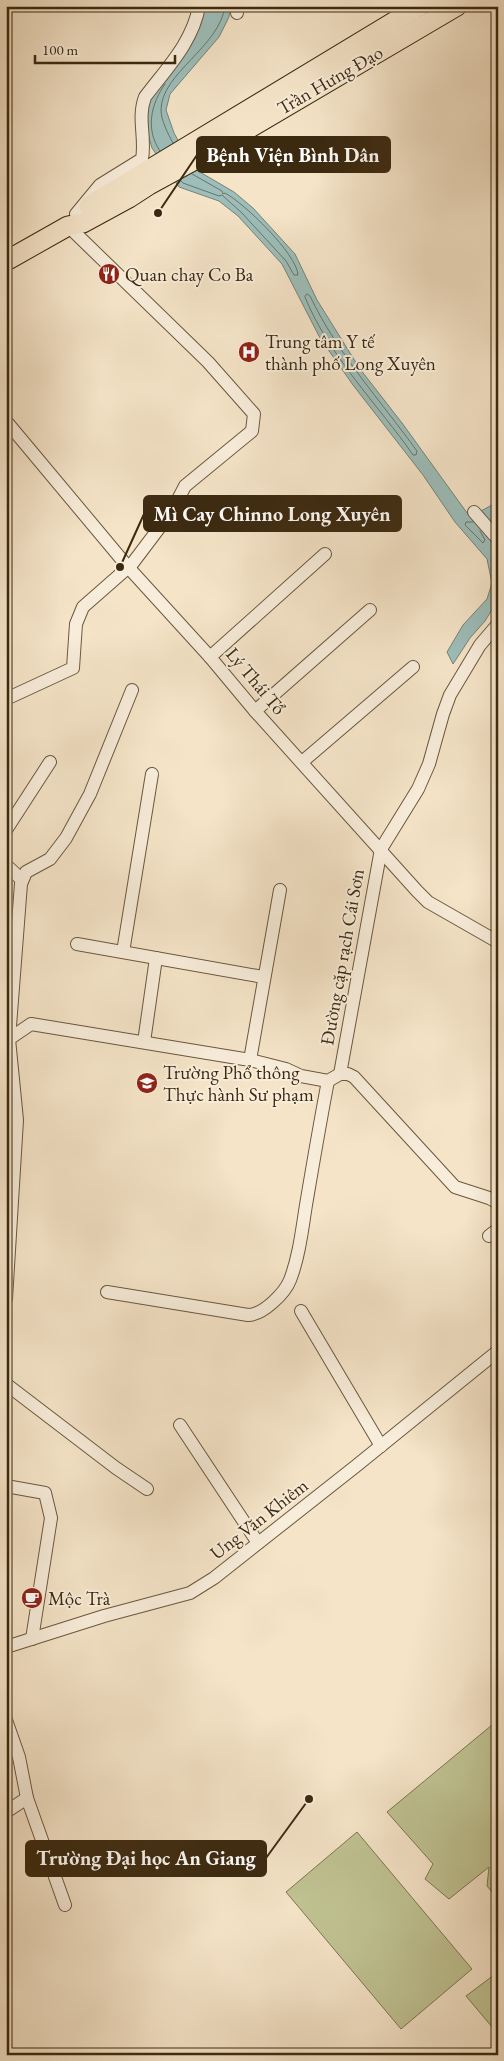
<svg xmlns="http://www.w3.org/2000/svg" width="504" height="2061" font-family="'EB Garamond',serif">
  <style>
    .green { fill: #c0c393; stroke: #7e7652 }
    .water { fill: #9dbeba; stroke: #768276 }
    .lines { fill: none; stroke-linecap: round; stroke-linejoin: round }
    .shore { stroke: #6c7465; stroke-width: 1 }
    .minor-casing { stroke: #6a583e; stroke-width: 14 }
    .highway-casing { stroke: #3b2910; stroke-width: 21 }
    .minor { stroke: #f8eddb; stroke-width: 12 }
    .highway { stroke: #f5e4c8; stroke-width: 19 }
    .labels { text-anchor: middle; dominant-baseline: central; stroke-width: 4; stroke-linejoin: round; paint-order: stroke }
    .street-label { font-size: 19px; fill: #3b2910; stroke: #f8eddb }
    .poi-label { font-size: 19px; fill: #3b2910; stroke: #f8eddb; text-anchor: start }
    .leader { fill: none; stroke: #3b2910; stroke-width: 2 }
    .callout-dot { fill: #3b2910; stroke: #f8eddb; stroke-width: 2 }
    .callout { fill: #3b2910; stroke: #3b2910; stroke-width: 2 }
    .callout-label { font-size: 20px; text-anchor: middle; font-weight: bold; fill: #fff }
  </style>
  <rect width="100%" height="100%" fill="#f5e4c8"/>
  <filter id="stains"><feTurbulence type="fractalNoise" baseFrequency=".004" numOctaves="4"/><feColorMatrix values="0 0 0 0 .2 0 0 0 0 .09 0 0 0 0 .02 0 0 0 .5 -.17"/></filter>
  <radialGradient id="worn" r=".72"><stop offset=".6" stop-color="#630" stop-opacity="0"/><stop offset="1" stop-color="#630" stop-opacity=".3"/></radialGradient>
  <g class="green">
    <polygon points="498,1720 498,1899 487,1886 489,1867 449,1899 425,1879 433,1864 387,1812"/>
    <polygon points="357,1832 472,1969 401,2029 286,1892"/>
    <polygon points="498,1972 498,2034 466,1996"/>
  </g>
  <polygon class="water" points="205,6 230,6 229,17 219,37 170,94 166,110 174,133 193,168 234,192 253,208 295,254 317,300 360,369 402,423 470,517 492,505 498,496 498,514 485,529 498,556 498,600 485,621 470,638 453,664 447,652 463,625 487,599 492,583 487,559 455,522 423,475 353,385 320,338 282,264 238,216 219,201 179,187 152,148 146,127 147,107 155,90 191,39"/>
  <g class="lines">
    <g class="shore">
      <path d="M173,143C168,134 161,120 161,110C161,73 220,47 225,6"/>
      <path d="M160,151C145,129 151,104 165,84"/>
      <path d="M180,180L183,183L219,196L222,195L242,213L286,261L294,275H298C297,254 244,203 225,193L223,194L222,191L192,174"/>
      <path d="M307,294L310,296C337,353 380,400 417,451L416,455H413L406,445C372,399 326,350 305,297Z"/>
      <polyline points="473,522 466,522 465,525 483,543 485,540 480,531"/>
      <polyline points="498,556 494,557 492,559 497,582 494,596 498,598"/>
    </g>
    <g class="minor-casing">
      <g id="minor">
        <polyline points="237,13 238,6"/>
        <path d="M76,214L100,185L142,159C146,138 137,118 145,97C166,69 193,42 199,6"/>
        <polyline points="6,421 128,567 210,657 255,711 417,891 428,902 498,942"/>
        <polyline points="474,512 494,535 498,530"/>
        <polyline points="210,657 325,554"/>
        <polyline points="6,699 73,668 76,624 83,607 132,564 172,511 185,486 252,431 254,414 208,362 68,226"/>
        <polyline points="255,711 370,610"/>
        <polyline points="302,762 413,667"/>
        <polyline points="6,830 50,762"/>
        <polyline points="6,865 22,880"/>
        <polyline points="77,944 263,977"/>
        <polyline points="123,952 152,774"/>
        <polyline points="9,1039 31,1024 250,1060 286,1069 301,1076 328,1081 340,1074 381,849 418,789 429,764 443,714 450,695 480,645 498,624"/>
        <polyline points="144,1042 156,958"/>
        <polyline points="250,1060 280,890"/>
        <polyline points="340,1074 348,1074 354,1077 455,1187 489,1198 498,1203"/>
        <polyline points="489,1236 498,1229"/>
        <path d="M107,1292L248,1315C263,1315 285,1293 290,1280C299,1257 302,1230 306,1205C313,1164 320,1122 328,1081"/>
        <polyline points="6,1299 17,1120 9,1039 21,884 26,872 50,859 66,838 90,794 132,690"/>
        <polyline points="301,1311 381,1446"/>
        <polyline points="6,1384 116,1468 147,1489"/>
        <polyline points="180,1425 258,1543"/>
        <polyline points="6,1486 45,1493 51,1518 32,1639"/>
        <polyline points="6,1647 104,1616 190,1593 214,1578 356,1466 498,1351"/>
        <polyline points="6,1720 19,1757 27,1798 65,1905"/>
        <polyline points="6,1812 27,1798"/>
      </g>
    </g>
    <g class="highway-casing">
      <g id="highway">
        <polyline points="89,206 420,6"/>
        <polyline points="6,261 68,226 83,223 129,198 149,185 204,155 457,6"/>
      </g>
    </g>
    <use href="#minor" class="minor"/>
    <use href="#highway" class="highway"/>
  </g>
  <defs>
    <g id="restaurant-disc" transform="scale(1.125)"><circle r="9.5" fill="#8f2418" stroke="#f8eddb"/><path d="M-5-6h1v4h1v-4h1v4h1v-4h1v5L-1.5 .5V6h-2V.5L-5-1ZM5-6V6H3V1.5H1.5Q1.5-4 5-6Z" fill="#fff"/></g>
    <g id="hospital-disc" transform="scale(1.125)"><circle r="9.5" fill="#8f2418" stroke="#f8eddb"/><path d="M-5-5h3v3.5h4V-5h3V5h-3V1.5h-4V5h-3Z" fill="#fff"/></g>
    <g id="school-disc" transform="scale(1.125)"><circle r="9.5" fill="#8f2418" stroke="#f8eddb"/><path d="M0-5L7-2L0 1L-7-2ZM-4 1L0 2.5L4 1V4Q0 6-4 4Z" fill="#fff"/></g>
    <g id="cafe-disc" transform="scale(1.125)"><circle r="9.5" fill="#8f2418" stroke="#f8eddb"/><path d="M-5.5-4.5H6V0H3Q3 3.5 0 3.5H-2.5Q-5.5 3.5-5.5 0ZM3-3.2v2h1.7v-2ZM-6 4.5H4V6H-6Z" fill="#fff"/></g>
  </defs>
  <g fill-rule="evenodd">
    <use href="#restaurant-disc" x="109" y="274"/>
    <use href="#hospital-disc" x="249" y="352"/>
    <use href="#school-disc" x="147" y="1083"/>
    <use href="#cafe-disc" x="32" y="1598"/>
  </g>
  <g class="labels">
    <g class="street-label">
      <text transform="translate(330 80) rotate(-30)">Trần Hưng Đạo</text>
      <text transform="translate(256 681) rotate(50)">Lý Thái Tổ</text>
      <text transform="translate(342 957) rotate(-80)">Đường cặp rạch Cái Sơn</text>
      <text transform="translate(259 1519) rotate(-38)">Ung Văn Khiêm</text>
    </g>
    <g class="poi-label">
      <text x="125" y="274">Quan chay Co Ba</text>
      <text x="265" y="341">Trung tâm Y tế<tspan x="265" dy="22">thành phố Long Xuyên</tspan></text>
      <text x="163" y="1072">Trường Phổ thông<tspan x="163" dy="22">Thực hành Sư phạm</tspan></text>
      <text x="48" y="1598">Mộc Trà</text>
    </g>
  </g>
  <path class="leader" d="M158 213L197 155M120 567L144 514M309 1799L266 1858"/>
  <g class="callout-dot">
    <circle cx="158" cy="213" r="5"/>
    <circle cx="120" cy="567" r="5"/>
    <circle cx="309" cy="1799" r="5"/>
  </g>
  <g class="callout">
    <rect x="197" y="137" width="193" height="35" rx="5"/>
    <rect x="144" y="496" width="257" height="35" rx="5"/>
    <rect x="26" y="1841" width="240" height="35" rx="5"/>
  </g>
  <g class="callout-label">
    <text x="293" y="162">Bệnh Viện Bình Dân</text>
    <text x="272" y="521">Mì Cay Chinno Long Xuyên</text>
    <text x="146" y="1865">Trường Đại học An Giang</text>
  </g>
  <rect width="504" height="2061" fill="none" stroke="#f5e4c8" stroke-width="25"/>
  <rect x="8" y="8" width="489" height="2046" fill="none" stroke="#3b2910" stroke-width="2.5"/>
  <rect x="12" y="12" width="479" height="2036" fill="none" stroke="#3b2910"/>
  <path d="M35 55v8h140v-8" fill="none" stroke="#3b2910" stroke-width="2.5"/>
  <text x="42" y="55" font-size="15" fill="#3b2910" stroke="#f8eddb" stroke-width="4" paint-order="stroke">100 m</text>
  <rect width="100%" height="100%" filter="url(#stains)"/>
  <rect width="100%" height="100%" fill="url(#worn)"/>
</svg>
